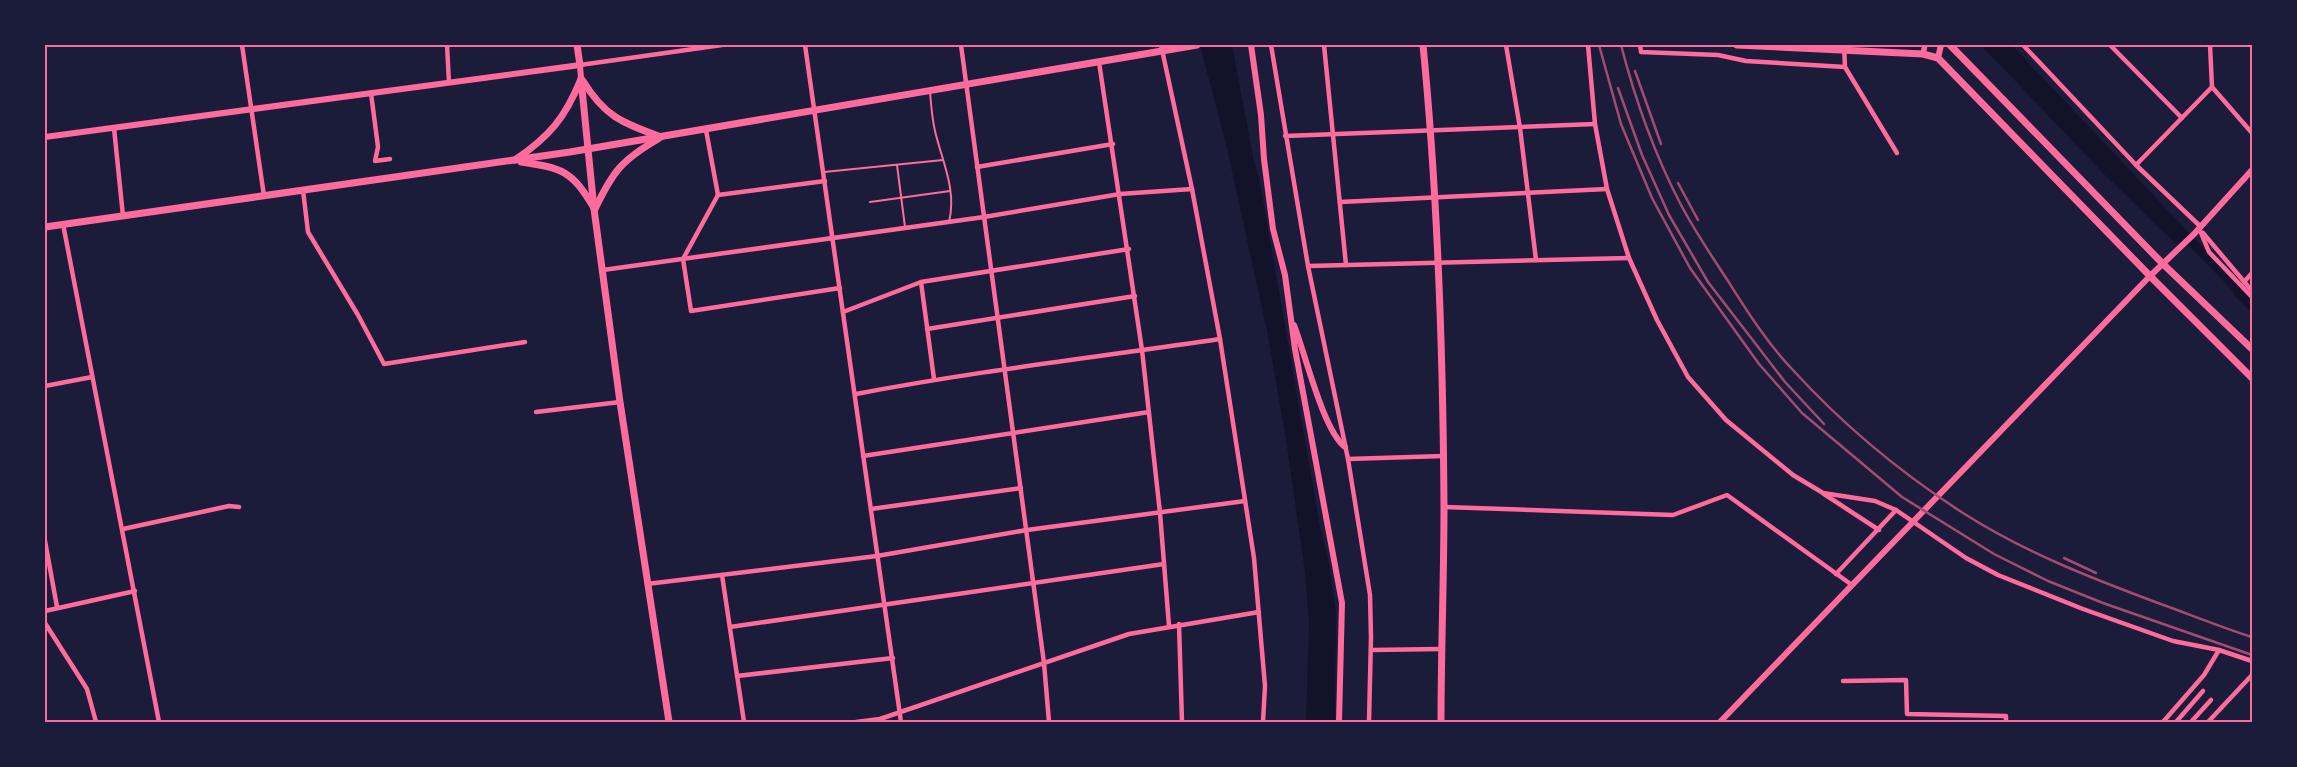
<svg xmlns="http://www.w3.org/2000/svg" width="2297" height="767" font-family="'DejaVu Sans',sans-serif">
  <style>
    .water { fill: #12122b }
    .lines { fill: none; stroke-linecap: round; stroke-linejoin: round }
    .stream { stroke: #12122b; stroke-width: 2.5 }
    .service { stroke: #ff6b9d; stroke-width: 2 }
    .minor { stroke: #ff6b9d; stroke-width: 4.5 }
    .tertiary { stroke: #ff6b9d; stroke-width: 5.5 }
    .secondary { stroke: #ff6b9d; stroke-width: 6 }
    .primary { stroke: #ff6b9d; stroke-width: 7 }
    .rail { stroke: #a44b75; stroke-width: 2.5 }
    .neatline { fill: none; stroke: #ff6b9d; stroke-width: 2 }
  </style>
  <rect width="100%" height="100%" fill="#1b1b3a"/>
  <g class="water">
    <polygon points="1200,45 1232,45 1254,162 1259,177 1320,527 1328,558 1336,612 1335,722 1306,722 1309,623 1305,571 1286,439 1267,331 1227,148"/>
    <polygon points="1981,45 2012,45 2252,300 2252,311 2186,242 2176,244 2104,174"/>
  </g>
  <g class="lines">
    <polyline class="stream" points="2234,293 2252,312"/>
    <g class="service">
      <path d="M930,92C931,105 932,118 935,131C942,161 957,190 949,222"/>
      <polyline points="897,165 905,227"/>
      <polyline points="824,172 943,160"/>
      <polyline points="870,202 950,191"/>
    </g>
    <g class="minor">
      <polyline points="242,45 264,196"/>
      <polyline points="447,45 449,83"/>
      <polyline points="805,45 901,722"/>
      <polyline points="961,45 1044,663 1049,722"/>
      <polyline points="1161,45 1192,189 1220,339 1254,558 1265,686 1263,722"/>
      <polyline points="1271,45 1308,266 1348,459 1370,595 1371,637 1369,722"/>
      <polyline points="1324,45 1346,265"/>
      <polyline points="1506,45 1520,128 1536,260"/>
      <polyline points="1588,45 1595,124 1607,189 1629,258 1657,320 1688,377 1726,420 1793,475 1823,493 1875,501 1896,510 1966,558 1998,575 2083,609 2173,641 2219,650 2252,661"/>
      <polyline points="1640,45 1641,52 1718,55 1746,61 1845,67"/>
      <polyline points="1844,45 1845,67 1897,153"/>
      <polyline points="2023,45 2136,165 2201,227"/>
      <polyline points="2110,45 2182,118"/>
      <polyline points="2210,45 2212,87 2252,133"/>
      <polyline points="1099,62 1142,350 1160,513 1169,626"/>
      <polyline points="580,65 722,45"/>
      <polyline points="371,93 378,147 375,161 390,159"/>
      <polyline points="114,128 123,216"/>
      <polyline points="706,130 718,195"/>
      <polyline points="1285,136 1595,124"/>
      <polyline points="2136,165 2212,87"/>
      <polyline points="977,167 1113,144"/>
      <polyline points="303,190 308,232 358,315 384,364 525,342"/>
      <polyline points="718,195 683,259 691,311 840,288"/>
      <polyline points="718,195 825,181"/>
      <polyline points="1340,202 1607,189"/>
      <polyline points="63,224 159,722"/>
      <polyline points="2199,228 2209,252 2252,297"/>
      <polyline points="2203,233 2252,291"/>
      <polyline points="1308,266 1629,258"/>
      <polyline points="603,270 984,217 1120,194 1192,189"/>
      <polyline points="921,282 934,379"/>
      <polyline points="2244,282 2252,273"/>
      <polyline points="843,312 921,282 1129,249"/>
      <polyline points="927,329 1135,296"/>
      <polyline points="45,386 92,377"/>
      <path d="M856,394C976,371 1098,357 1220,339"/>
      <polyline points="536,412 620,402"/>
      <polyline points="863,456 1149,412"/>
      <polyline points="1348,459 1443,456"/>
      <polyline points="1824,494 1879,530"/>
      <polyline points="1444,507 1673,515 1727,495 1852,585"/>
      <polyline points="871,509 1021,488"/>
      <polyline points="123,529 229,506 239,507"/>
      <polyline points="45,541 57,607"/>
      <polyline points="1836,574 1896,510"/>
      <polyline points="722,575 744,722"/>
      <polyline points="647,584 877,556 1027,530 1245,501"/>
      <polyline points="45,611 135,591"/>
      <polyline points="45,623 87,689 96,722"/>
      <polyline points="1179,624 1182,722"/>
      <polyline points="730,627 1164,564"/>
      <polyline points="1371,650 1441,649"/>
      <polyline points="737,676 893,658"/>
      <polyline points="1843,681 1906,680 1907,714 2006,716 2006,722"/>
      <polyline points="856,722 880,719 1129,634 1259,612"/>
      <polyline points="2163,722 2204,675 2219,650"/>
      <polyline points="2176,722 2203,691"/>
      <polyline points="2191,722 2211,700"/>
      <polyline points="2208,722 2252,675"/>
    </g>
    <polyline class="tertiary" points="1923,54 1925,45"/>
    <g class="secondary">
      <polyline points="1251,45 1261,115 1264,159 1273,229 1285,275 1295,349 1342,603 1339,722"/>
      <polyline points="1938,58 1941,45"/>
      <polyline points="45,137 580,65 581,79"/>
      <path d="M1294,325C1305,353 1323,430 1345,447"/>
      <polyline points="1720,722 2150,276 2194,234 2252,170"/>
    </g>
    <g class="primary">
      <polyline points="577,45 580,65"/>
      <path d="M1423,45C1438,198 1443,352 1444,506C1444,578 1441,650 1441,722"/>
      <polyline points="1737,45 1923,54 1938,58 2150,276 2252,378"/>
      <polyline points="1950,45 2163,264 2252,349"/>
      <polyline points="581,79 594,209 620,402 669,722"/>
      <path d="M583,81C605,117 623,123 661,137"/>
      <path d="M515,160C550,136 565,118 581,79"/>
      <path d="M521,162C563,168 572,171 594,208"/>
      <path d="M595,209C613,171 622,160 658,139"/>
      <polyline points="45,227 570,152 1197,45"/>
    </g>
    <g class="rail">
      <polyline points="1599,45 1621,124 1652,198 1690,268 1759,364 1802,413 1902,497 1994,554 2048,581 2103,603 2252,655"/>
      <path d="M1621,45C1635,99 1654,153 1680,203C1694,230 1711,255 1728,281C1747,311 1767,343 1792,369C1842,424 1901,473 1963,513C2024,552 2091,578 2158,603C2189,614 2220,627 2252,637"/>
      <polyline points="1635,71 1661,144"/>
      <polyline points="1618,88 1642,155 1669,215 1708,282 1785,382 1824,424"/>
      <polyline points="1678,183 1698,220"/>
      <polyline points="2064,558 2096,573"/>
    </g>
  </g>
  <rect width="2297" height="767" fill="none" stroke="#1b1b3a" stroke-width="92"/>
  <rect x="46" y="46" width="2205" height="675" class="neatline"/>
</svg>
